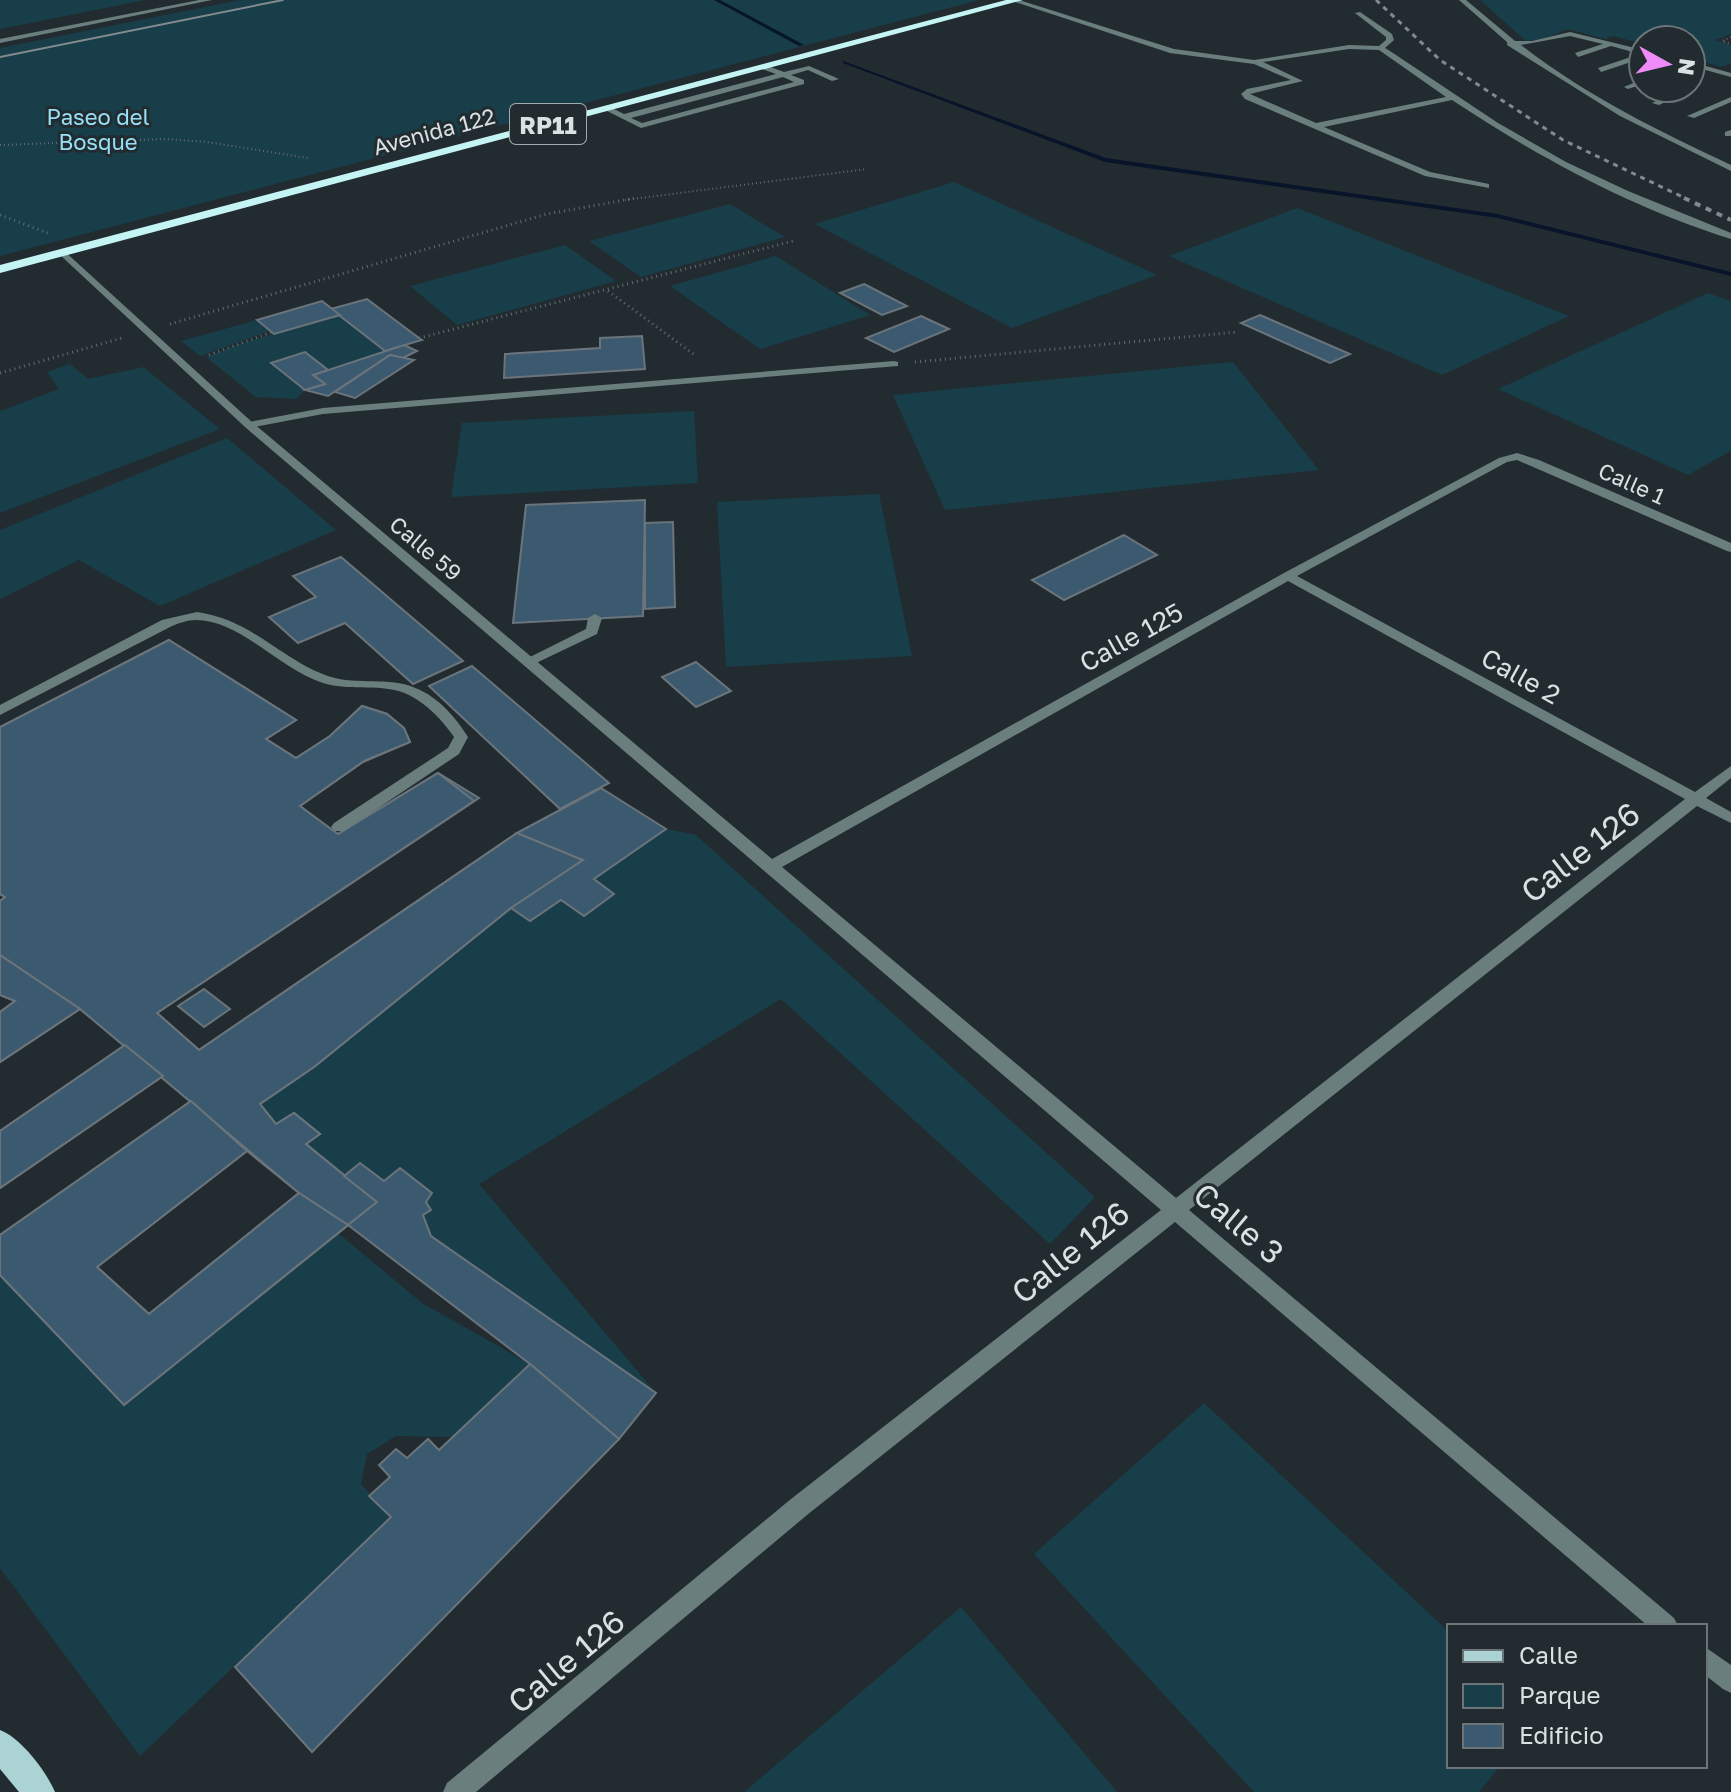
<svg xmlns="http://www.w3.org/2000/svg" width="1731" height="1792" font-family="'Golos Text',sans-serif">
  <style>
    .green { fill: #183e49 }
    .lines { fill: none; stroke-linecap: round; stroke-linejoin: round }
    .stream { fill: #07142a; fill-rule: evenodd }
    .building { fill: #3c5a6f; stroke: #6b747b; stroke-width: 2; fill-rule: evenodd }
    .path-far1 { stroke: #636c6f; stroke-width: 2; stroke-dasharray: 1 3; stroke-linecap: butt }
    .path { stroke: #636c6f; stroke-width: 3; stroke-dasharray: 1 4; stroke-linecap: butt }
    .lane { fill: #6b7e7e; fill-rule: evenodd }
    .street { fill: #6b7e7e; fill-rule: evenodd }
    .primary { fill: #abd3d4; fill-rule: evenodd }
    .highway { fill: #c5f4f5; fill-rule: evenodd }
    .tram { stroke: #828a8d; stroke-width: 2 }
    .rail-far1 { stroke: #828a8d; stroke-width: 3; stroke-dasharray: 5 5; stroke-linecap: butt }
    .rail { stroke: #828a8d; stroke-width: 4; stroke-dasharray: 6 6; stroke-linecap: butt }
    .labels { text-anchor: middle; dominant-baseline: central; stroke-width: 6; stroke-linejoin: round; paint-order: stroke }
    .far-park-label { font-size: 22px; fill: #97e0f6; stroke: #222c30 }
    .far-street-label { font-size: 22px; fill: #dae1e3; stroke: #222c30 }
    .shield { fill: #222c30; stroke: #a3abad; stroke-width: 2 }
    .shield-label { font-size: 24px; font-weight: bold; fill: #dae1e3 }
    .street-label { font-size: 26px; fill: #dae1e3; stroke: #222c30 }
    .near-street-label { font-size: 32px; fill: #dae1e3; stroke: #222c30 }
  </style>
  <rect width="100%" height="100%" fill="#222c30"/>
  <g class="green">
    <polygon points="0,0 145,0 0,29"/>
    <polygon points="240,0 979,0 0,256 0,48"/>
    <polygon points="1480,0 1731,0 1731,34 1715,40 1731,45 1731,63 1721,67 1691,58 1691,40 1643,40 1643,44 1613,36 1605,39 1568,29 1543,39 1526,41"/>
    <polygon points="954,182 1157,275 1012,328 815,224"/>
    <polygon points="730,204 785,237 641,277 589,241"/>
    <polygon points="1297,208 1569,316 1442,375 1169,256"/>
    <polygon points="565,245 616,281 457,325 410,286"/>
    <polygon points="776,256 870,315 760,349 670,286"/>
    <polygon points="1708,293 1731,301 1731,451 1688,475 1498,389"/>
    <polygon points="340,315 385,351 328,370 305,352 271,363 305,390 296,399 256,397 206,357 242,343"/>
    <polygon points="257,320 270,331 200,356 181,341"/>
    <polygon points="1233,362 1319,470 945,510 893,395"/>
    <polygon points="70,364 88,379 143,367 220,429 0,513 0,411 59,389 47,372"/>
    <polygon points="694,411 698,483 451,497 462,423"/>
    <polygon points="227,438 336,530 160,606 79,560 0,599 0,530"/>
    <polygon points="879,494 912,656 726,667 717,502"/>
    <polygon points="666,829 696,835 1095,1197 1050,1244 781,999 479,1184 656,1393 431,1236 423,1215 431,1210 426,1202 432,1193 401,1168 384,1181 344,1176 306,1144 319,1134 276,1124 260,1104 314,1067 511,908 530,921 561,900 584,916 614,894 594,879"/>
    <polygon points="338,1233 422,1303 530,1364 452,1437 396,1436 367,1454 361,1484 391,1517 140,1756 0,1568 0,1269 124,1404"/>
    <polygon points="1204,1403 1449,1632 1449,1766 1500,1766 1479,1792 1254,1792 1034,1554"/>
    <polygon points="961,1607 1117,1792 744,1792"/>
  </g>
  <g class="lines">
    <g class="stream">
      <polygon points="714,0 720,0 804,45 799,46"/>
      <polygon points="843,61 1106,158 1498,214 1731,272 1731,276 1498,218 1105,162 843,63"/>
    </g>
  </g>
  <g class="building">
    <polygon points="864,284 907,306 882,315 840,293"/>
    <polygon points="367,299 419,338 422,340 385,351 331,309"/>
    <polygon points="322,301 340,315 274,334 257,320"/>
    <polygon points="1260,315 1350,354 1330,363 1241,323"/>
    <polygon points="921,316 949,329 894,352 866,338"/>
    <polygon points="642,336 645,369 504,378 505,354 600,348 600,338"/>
    <polygon points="404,345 417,351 403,358 390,355 328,396 305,390 325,384 313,375"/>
    <polygon points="305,352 328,370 313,375 325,384 305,390 271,363"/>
    <polygon points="390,355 414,360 355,398 335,392"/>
    <polygon points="645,500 643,616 513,623 526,505"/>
    <polygon points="673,522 675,607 645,609 645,523"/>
    <polygon points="1124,535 1157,555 1064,600 1032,580"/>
    <polygon points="341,557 463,661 413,684 345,623 298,643 269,617 316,597 293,576"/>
    <path d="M169,640L296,720L266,739L296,758L330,736L362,706L387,714L404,728L410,742L363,762L300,806L336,835L438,773L479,798L157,1013L199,1050L517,833L583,860L511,908L314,1067L260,1104L276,1124L294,1113L320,1134L306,1144L377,1202L124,1405L0,1275V1235L191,1101L163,1076L0,1188V1131L125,1045L80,1009L0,1062V1012L15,1001L0,995V901L5,897L0,894V727ZM247,1151L299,1193L149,1314L97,1267Z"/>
    <polygon points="169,640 296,720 266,739 296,758 330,736 362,706 387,714 404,728 410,742 364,761 300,806 338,834 438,773 474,801 157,1013 199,1050 517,833 583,860 511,908 314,1067 260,1104 276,1124 294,1113 320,1134 306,1144 377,1202 348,1225 299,1193 80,1009 0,955 0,901 5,897 0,894 0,727"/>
    <polygon points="696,662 731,691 696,707 662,677"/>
    <polygon points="472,666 609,783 560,809 429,686"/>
    <polygon points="601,788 666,829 594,879 614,894 584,916 561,900 530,921 511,908 583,860 517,833"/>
    <polygon points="0,955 80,1009 0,1062 0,1012 15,1001 0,995"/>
    <polygon points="204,989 230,1009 204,1027 178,1006"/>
    <polygon points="125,1045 163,1076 0,1188 0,1131"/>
    <polygon points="191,1101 247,1151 97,1267 149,1314 299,1193 348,1225 124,1405 0,1275 0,1235"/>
    <polygon points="360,1163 384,1181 400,1168 432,1193 426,1202 431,1210 423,1215 431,1236 656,1393 619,1439 530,1364 348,1225 377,1202 344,1176"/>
    <polygon points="530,1364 619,1439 312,1752 235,1667 391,1517 369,1496 390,1477 379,1465 396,1449 407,1458 428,1439 439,1450"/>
  </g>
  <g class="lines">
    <g class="path-far1">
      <polyline points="1731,37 1722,41 1731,44"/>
      <polyline points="0,145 166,139 207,142 308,158"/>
      <polyline points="625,200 867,169"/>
    </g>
    <g class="path">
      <polyline points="0,215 48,233"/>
      <polyline points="608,291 696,356"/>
      <polyline points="170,324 547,214 636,198"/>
      <polyline points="419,338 793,241"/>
      <polyline points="209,355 272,332"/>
      <polyline points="915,362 1238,332"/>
      <polyline points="0,373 122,338"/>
    </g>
    <g class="lane">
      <path d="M1459,0H1466L1515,41H1532L1570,32L1643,50V58L1601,72L1598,68L1640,54L1611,46L1578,57L1575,53L1603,44L1570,36L1521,45C1585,95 1658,131 1731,165V171L1620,116L1507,45V42Z"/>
      <polygon points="1691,62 1731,73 1731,77 1691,66"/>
      <path d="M765,65L784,72L809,66L839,79L832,81L808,70L791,75L804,80V84L641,128L603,109L610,107L624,114L776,74L762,69ZM783,77L794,82L642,123L631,118Z"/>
      <polygon points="1643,79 1643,84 1628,89 1624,87"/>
      <polygon points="1691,87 1692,88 1691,90 1659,105 1652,103 1682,88"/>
      <polygon points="1731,97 1731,102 1694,118 1687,116"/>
      <polygon points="1731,130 1731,136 1725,136 1725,132"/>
      <polygon points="894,361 898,362 898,366 323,414 249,428 243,425 249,422 323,408"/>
      <path d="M197,612C255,620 286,665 335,678C364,685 393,676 420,690C441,700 456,718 468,737L459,754L344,831H334L331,827L334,823L448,748L454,737C442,720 427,704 409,695C382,682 351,692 323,683C281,670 240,620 196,620C188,620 179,623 172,626L0,715V705L162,620Z"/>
      <polygon points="595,614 602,618 597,634 534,664 529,665 522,661 586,629 588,618"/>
    </g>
    <g class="street">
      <polygon points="199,0 212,0 0,43 0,39"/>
      <path d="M1019,0L1174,49L1254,60L1349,45L1379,46L1386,40V37L1355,13L1360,12L1392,34L1394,40L1385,48L1390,51L1498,123L1566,162L1628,191L1731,233V239C1632,208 1538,157 1452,100L1324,127L1430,172L1489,184V188L1425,176L1245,99L1241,94L1247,89L1291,80L1254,64L1170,53L1012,1ZM1349,49L1379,50L1446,97L1316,123L1250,94L1303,81L1263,62Z"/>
      <path d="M62,249L253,423L772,859L1284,573L1499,458L1517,453L1539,460L1731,543V552L1727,551L1517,460L1507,462L1297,576L1695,792L1731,766V778L1706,798L1731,812V823L1697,806L1189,1210L1674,1618L1678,1626H1648L1175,1222L807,1515L476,1792H443L447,1783L791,1499L1161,1210L245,427L59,254L57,252ZM1288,581L1685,799L1176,1198L782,867Z"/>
      <polygon points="1705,1647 1731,1665 1731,1693 1723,1689 1705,1675"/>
    </g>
    <path class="primary" d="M0,1730C21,1738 46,1771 55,1792H19L0,1769Z"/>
    <polygon class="highway" points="1006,0 1023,0 0,273 0,265"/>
    <polyline class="tram" points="0,57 283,0"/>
    <polyline class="rail-far1" points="1376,0 1440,60 1563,140 1689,200"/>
    <polyline class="rail" points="1684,198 1731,220"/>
  </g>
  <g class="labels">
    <g class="far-park-label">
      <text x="98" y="116">Paseo del<tspan x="98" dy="25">Bosque</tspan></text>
    </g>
    <g class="far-street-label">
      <text transform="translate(434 131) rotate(-15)">Avenida 122</text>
      <text transform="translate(1632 483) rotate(24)">Calle 1</text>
      <text transform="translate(426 548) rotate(40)">Calle 59</text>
    </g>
    <rect class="shield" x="510" y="104" width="76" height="40" rx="6"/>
    <g class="shield-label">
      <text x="548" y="124">RP11</text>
    </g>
    <g class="street-label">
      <text transform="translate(1131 637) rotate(-29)">Calle 125</text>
      <text transform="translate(1521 676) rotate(29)">Calle 2</text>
    </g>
    <g class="near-street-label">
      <text transform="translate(1580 852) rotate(-38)">Calle 126</text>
      <text transform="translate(1239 1223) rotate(40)">Calle 3</text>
      <text transform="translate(1070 1252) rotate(-39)">Calle 126</text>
      <text transform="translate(566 1661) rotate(-40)">Calle 126</text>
    </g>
  </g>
  <rect x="1447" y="1624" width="260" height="144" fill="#222c30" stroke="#6c7478" stroke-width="2"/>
  <rect x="1463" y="1650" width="40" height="12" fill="#abd3d4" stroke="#6c7478" stroke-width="2"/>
  <text x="1519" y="1664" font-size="24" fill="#dae1e3">Calle</text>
  <rect x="1463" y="1684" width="40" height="24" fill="#183e49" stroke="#6c7478" stroke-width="2"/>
  <text x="1519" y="1704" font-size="24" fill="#dae1e3">Parque</text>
  <rect x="1463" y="1724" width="40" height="24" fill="#3c5a6f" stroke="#6c7478" stroke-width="2"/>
  <text x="1519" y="1744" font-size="24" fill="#dae1e3">Edificio</text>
  <g transform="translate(1667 64) rotate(98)"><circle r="38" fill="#222c30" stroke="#6c7478" stroke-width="2"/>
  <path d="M0-6L14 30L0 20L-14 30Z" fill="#ee8bf8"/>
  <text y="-12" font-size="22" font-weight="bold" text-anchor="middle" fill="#dae1e3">N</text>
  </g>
</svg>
